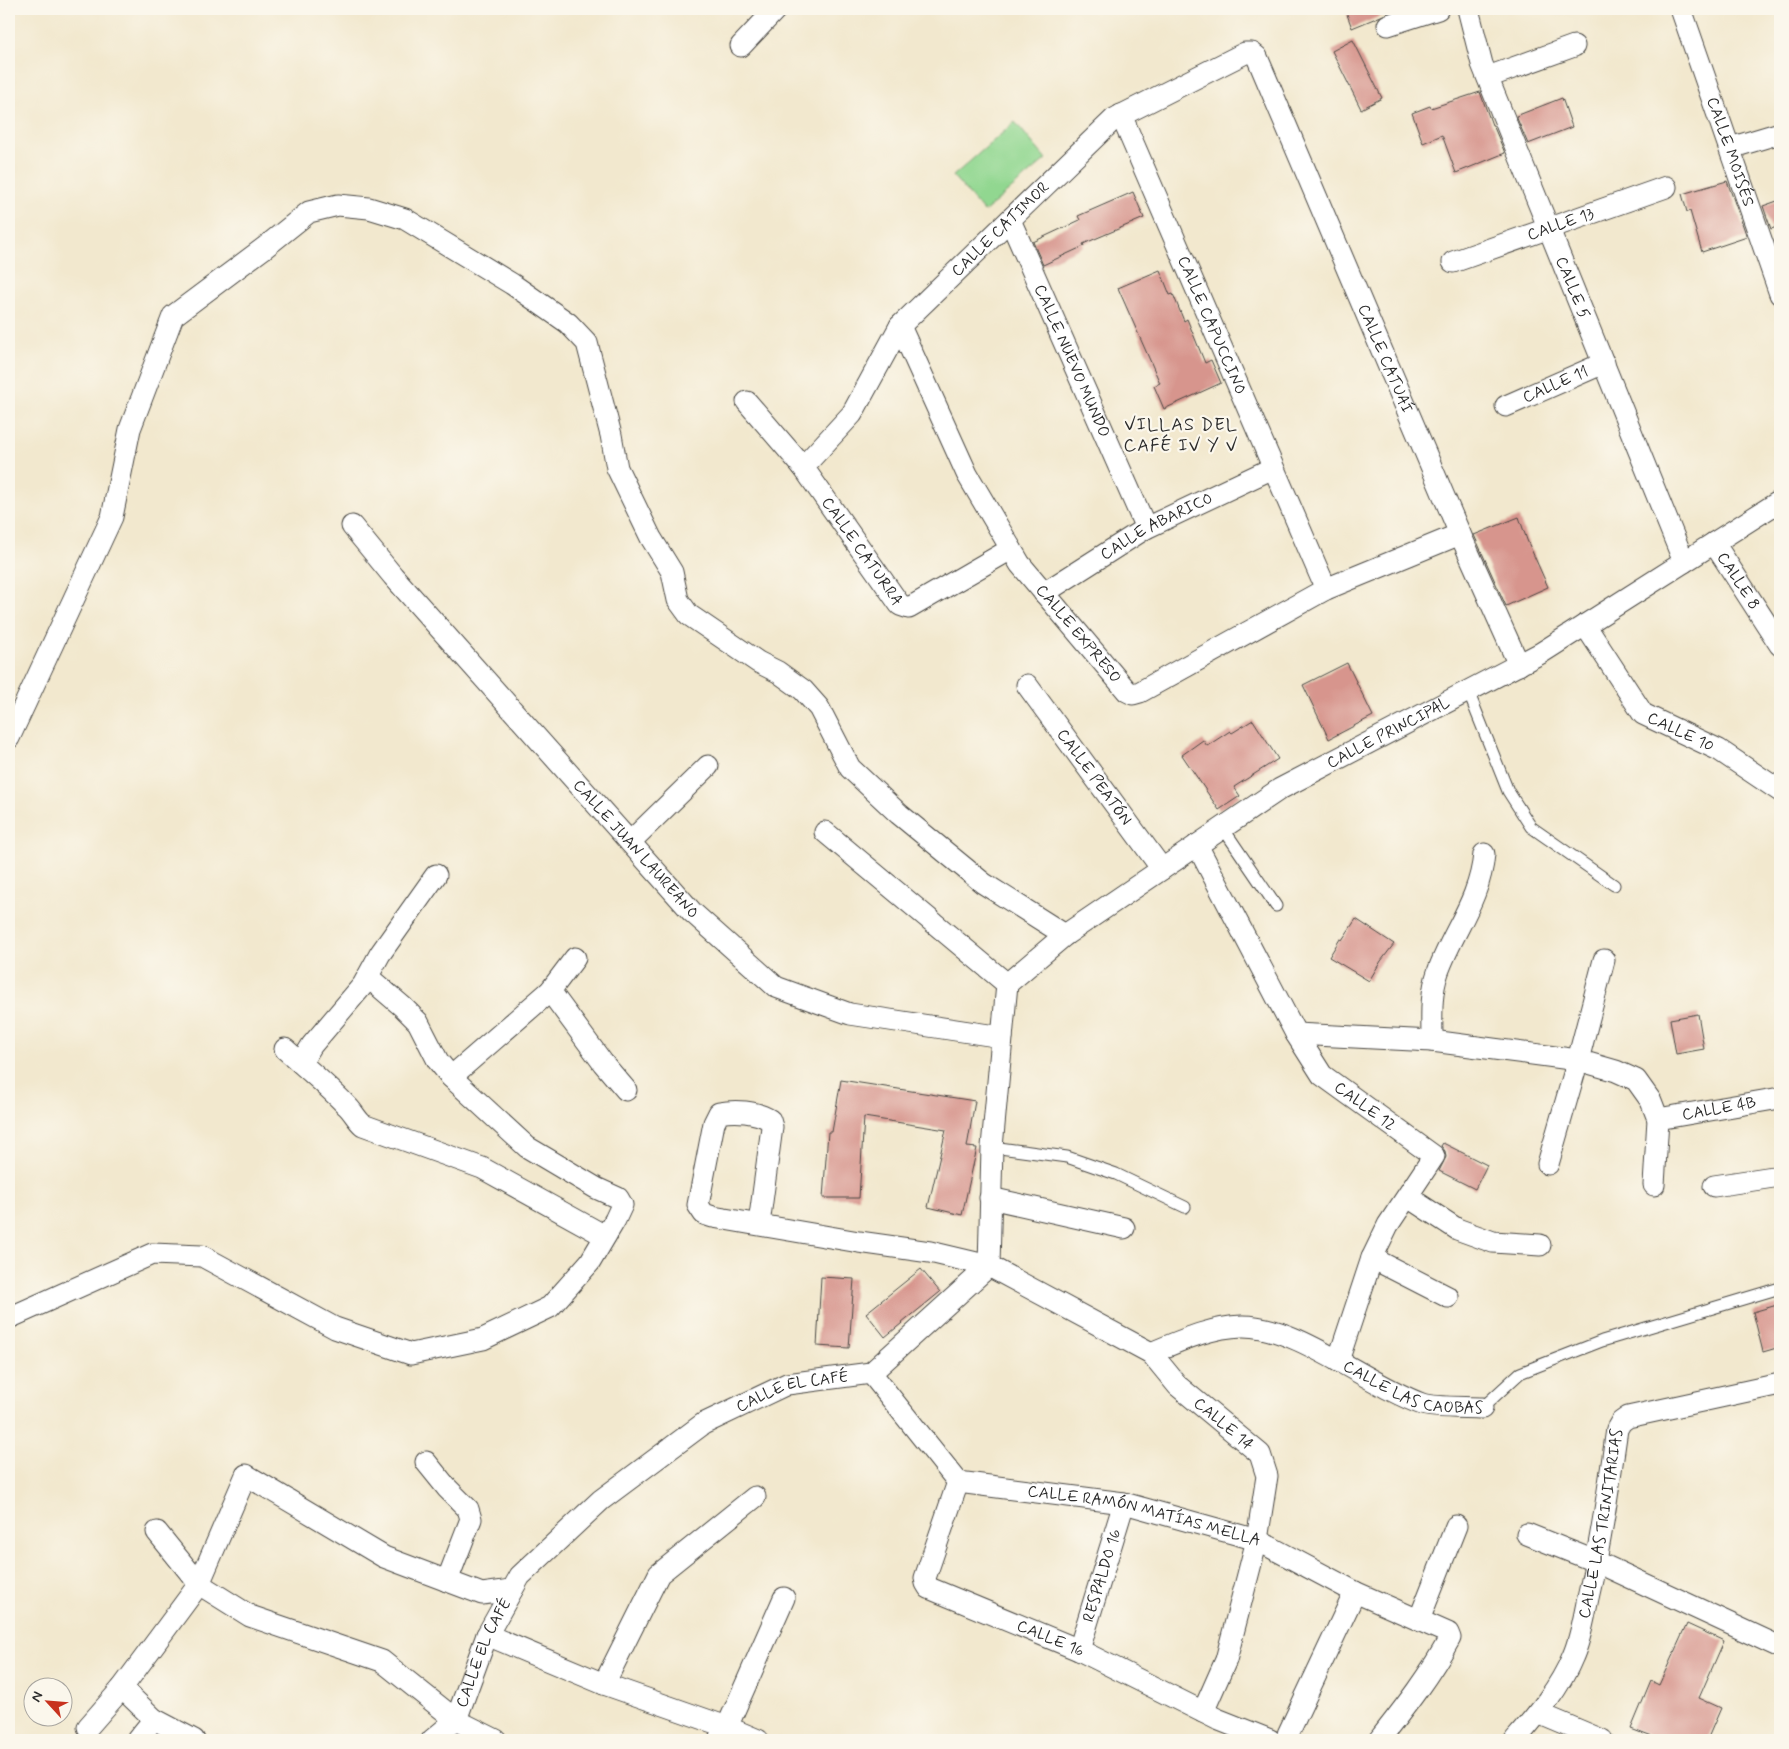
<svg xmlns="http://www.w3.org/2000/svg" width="1789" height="1749" font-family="Mynerve,sans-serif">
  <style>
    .green { fill: #91d790; stroke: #5e815e }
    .building { fill: #d7958d }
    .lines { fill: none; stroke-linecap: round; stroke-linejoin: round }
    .service-casing { stroke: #494743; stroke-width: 13 }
    .minor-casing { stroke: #494743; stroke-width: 23 }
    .service { stroke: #fff; stroke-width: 11 }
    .minor { stroke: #fff; stroke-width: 21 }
    .labels { text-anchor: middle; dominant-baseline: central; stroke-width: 4.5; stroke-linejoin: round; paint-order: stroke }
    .street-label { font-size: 16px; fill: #2b2b2b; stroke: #fbf7ec }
    .neighbourhood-label { font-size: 18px; letter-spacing: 1px; fill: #2b2b2b; stroke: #fbf7ec }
  </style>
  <rect width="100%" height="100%" fill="#fbf7ec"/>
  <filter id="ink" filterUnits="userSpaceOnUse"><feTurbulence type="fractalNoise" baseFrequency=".02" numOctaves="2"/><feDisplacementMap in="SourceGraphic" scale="10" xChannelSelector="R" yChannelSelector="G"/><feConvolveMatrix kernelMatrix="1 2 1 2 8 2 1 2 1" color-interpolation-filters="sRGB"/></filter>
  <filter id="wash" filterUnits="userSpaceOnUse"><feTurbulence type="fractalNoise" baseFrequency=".0096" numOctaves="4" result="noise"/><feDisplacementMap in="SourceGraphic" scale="20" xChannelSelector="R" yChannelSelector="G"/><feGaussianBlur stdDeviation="1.12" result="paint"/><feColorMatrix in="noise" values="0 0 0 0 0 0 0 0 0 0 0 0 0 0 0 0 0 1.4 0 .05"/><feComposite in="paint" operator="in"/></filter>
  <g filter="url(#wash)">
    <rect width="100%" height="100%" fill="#f2e8ce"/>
    <polygon class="green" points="1015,122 1046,159 984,212 953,176"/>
    <g id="blocks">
      <g class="building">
        <polygon points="1345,9 1398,9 1352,28"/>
        <polygon points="1353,40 1382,98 1361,109 1332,51"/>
        <polygon points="1480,92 1492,125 1493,125 1505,153 1456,173 1442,135 1423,143 1412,113 1430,106 1431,108"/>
        <polygon points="1562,98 1572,127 1528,144 1516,116"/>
        <polygon points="1727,181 1747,237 1702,252 1690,211 1687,212 1682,194"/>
        <polygon points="1133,192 1144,218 1083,244 1084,246 1043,265 1033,242 1080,220 1078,216"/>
        <polygon points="1780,200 1780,226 1771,229 1763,206"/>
        <polygon points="1160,270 1170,295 1173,294 1184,321 1187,319 1205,363 1211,360 1221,383 1164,409 1154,386 1160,383 1118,288"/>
        <polygon points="1519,517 1527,540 1548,587 1506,606 1474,535"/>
        <polygon points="1347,663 1373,716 1329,739 1303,685"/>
        <polygon points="1253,720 1278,759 1234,787 1240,796 1219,810 1182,755 1203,740 1207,746 1230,731 1232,733"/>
        <polygon points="1356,919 1394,944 1381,961 1369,981 1329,957 1340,939 1342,940"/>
        <polygon points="1698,1014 1704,1049 1676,1054 1670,1019"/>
        <polygon points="841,1080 975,1101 967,1147 977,1148 962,1215 928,1207 946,1130 864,1117 859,1198 823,1198 828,1132 832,1132"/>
        <polygon points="1443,1143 1487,1165 1475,1189 1439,1171 1446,1157 1445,1151 1441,1146"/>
        <polygon points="921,1269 940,1292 885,1337 866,1313"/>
        <polygon points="821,1277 854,1279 849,1348 817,1346"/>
        <polygon points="1777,1305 1780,1317 1780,1347 1763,1352 1753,1312"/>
        <polygon points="1687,1624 1724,1641 1699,1698 1721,1708 1707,1740 1660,1740 1631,1729 1651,1681 1659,1685"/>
      </g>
    </g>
  </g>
  <g filter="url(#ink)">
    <use href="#blocks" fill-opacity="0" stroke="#494743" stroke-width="1"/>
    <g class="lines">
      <g class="service-casing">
        <g id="service">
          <polyline points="1468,691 1508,791 1531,827 1614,885"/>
          <polyline points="1223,828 1276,906"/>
          <polyline points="992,1147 1067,1157 1116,1174 1185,1207"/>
          <polyline points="1482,1408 1520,1373 1602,1341 1780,1288"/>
        </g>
      </g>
      <g class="minor-casing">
        <g id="minor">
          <path id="s1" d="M1468,9L1482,64L1684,562"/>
          <path id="s2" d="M1681,9L1780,294"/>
          <polyline points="1388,25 1438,9"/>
          <polyline points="741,46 776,9"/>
          <polyline points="1488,77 1574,46"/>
          <path id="s3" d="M1121,115L1326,589"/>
          <polyline points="1730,148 1780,133"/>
          <path id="s4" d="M1010,220L1146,528"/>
          <path id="s5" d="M1453,262L1666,187"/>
          <path id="s6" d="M900,326L967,474L1020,564L1127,691L1133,694L1140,692L1326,589L1460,534"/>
          <path id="s7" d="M747,402L803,467L900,605L909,608L1011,549"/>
          <path id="s8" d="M1506,406L1604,363"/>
          <path id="s9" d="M803,467L852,414L900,326L1114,119L1245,53H1252L1257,57L1460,534L1519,665"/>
          <path id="s10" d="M352,526L393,576L692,912L776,987L850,1014L1002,1037"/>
          <path id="s11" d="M1714,543L1780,645"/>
          <path id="s12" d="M1044,593L1146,528L1273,468"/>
          <path id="s13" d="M1585,625L1643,714L1719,750L1780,791"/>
          <path id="s14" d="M1027,685L1162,869"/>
          <polyline points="9,738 112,517 130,429 173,316 264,248 309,212 338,205 369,208 405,219 512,284 568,323 587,343 611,435 617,468 651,538 672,572 678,600 689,615 758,662 778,672 803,690 819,708 850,768 899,814 983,883 1065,935"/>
          <polyline points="825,832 1007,984"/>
          <polyline points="630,842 708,766"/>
          <path id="s15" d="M1197,845L1296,1034L1322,1075L1434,1156L1388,1225L1372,1258L1338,1361"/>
          <path id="s16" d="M1007,984L1065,935L1280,789L1541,653L1780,501"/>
          <polyline points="550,991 603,1063 626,1090"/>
          <polyline points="1296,1034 1432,1041 1578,1060 1616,1071 1636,1080 1651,1101 1658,1119 1654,1185"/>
          <path d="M1432,1041C1432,1017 1430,995 1438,972C1453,930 1480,900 1484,854"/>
          <path d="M285,1049C306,1068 327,1085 346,1105C353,1111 356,1119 363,1125L482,1168L605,1236"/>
          <polyline points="301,1063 312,1045 363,985 380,954 436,875"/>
          <polyline points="451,1077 550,991 575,958"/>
          <path id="s17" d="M1658,1119L1780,1098"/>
          <polyline points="1548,1164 1578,1060 1604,960"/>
          <polyline points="1714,1186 1780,1176"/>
          <polyline points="1408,1197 1457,1229 1493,1242 1540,1245"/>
          <polyline points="990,1198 1124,1228"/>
          <path id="s18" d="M759,1224L772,1127L770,1120C756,1111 735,1110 719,1113L714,1123L698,1205L704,1214L713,1217L859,1242L930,1252L989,1266L1151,1353L1178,1386L1260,1454L1267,1476L1257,1540L1226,1660L1203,1712"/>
          <polyline points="1372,1258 1448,1297"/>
          <polyline points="9,1318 152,1254 202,1256 335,1328 411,1354 483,1339 550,1307 590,1262 615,1220 622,1205 618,1198 596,1188 527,1147 451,1077 438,1061 418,1022 403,1007 368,977"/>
          <path id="s19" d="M1151,1353C1180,1341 1210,1327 1242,1326C1297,1325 1368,1385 1422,1404C1433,1408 1468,1407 1482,1408"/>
          <path id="s20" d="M871,1373L958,1482L1124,1503L1257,1540L1355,1592L1448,1633L1450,1638C1430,1675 1405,1707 1379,1740"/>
          <polyline points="426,1462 447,1488 468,1509 471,1519 447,1581"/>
          <path id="s21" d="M958,1482L925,1578L926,1583L929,1588L1079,1650L1217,1719L1270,1740"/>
          <polyline points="157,1532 199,1584 250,1616 382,1661 456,1720 496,1740"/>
          <polyline points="1527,1534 1597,1562 1780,1647"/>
          <polyline points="1419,1620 1456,1526"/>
          <polyline points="487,1635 604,1684 727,1727 758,1740"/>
          <path id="s22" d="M1079,1650L1124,1503"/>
          <polyline points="604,1684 659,1574 755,1497"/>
          <polyline points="122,1688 154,1719 194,1740"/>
          <polyline points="1538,1713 1602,1740"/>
          <polyline points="88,1727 122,1688 199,1584 246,1475 384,1557 482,1594 512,1590"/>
          <polyline points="1288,1734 1355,1592"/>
          <polyline points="719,1739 727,1727 784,1598"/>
          <polyline points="137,1740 154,1719"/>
          <path id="s23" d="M432,1740L456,1720L487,1635L520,1576L601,1500L703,1424L787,1384L871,1373L989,1266L992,1147L1007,984"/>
          <path id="s24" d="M1515,1740C1537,1715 1560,1688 1573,1656C1581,1638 1584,1617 1588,1598C1601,1542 1609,1485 1617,1429L1621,1422L1628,1417L1780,1384"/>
        </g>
      </g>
      <use href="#service" class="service"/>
      <use href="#minor" class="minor"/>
    </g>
  </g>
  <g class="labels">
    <g class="street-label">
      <text stroke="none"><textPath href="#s2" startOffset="151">CALLE MOISÉS</textPath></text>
      <text stroke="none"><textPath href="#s5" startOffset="114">CALLE 13</textPath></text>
      <text stroke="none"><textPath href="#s9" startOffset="312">CALLE CATIMOR</textPath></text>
      <text stroke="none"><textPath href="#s1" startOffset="298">CALLE 5</textPath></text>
      <text stroke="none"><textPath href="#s3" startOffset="229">CALLE CAPUCCINO</textPath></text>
      <text stroke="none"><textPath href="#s9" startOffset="958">CALLE CATUAÍ</textPath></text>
      <text stroke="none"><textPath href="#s4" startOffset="154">CALLE NUEVO MUNDO</textPath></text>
      <text stroke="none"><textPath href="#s8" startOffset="54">CALLE 11</textPath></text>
      <text stroke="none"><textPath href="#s12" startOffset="131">CALLE ABARICO</textPath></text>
      <text stroke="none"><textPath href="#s7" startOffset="189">CALLE CATURRA</textPath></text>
      <text stroke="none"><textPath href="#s11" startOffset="45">CALLE 8</textPath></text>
      <text stroke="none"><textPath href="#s6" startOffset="358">CALLE EXPRESO</textPath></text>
      <text stroke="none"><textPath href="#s13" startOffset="148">CALLE 10</textPath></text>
      <text stroke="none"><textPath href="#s16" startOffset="458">CALLE PRINCIPAL</textPath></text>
      <text stroke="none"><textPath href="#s14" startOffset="114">CALLE PEATÓN</textPath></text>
      <text stroke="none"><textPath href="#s10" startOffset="430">CALLE JUAN LAUREANO</textPath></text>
      <text stroke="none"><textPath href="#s15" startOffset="315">CALLE 12</textPath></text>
      <text stroke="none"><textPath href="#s17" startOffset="62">CALLE 4B</textPath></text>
      <text stroke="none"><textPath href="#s19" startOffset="280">CALLE LAS CAOBAS</textPath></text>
      <text stroke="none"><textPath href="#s23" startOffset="524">CALLE EL CAFÉ</textPath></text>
      <text stroke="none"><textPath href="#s18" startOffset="839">CALLE 14</textPath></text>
      <text stroke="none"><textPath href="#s20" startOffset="329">CALLE RAMÓN MATÍAS MELLA</textPath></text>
      <text stroke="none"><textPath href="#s24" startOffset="238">CALLE LAS TRINITARIAS</textPath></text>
      <text stroke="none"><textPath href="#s22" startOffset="78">RESPALDO 16</textPath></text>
      <text stroke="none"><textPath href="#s21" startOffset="244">CALLE 16</textPath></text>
      <text stroke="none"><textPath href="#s23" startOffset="104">CALLE EL CAFÉ</textPath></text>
    </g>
    <g class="neighbourhood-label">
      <text x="1181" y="425">VILLAS DEL<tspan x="1181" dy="21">CAFÉ IV Y V</tspan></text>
    </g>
  </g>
  <rect width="1789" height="1749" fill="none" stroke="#fbf7ec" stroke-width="30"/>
  <g transform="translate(48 1702) rotate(296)"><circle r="24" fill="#fbf7ec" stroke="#a8a59f"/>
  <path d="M0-4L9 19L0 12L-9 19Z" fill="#c8321e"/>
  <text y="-8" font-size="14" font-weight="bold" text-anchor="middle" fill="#2b2b2b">N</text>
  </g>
</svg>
